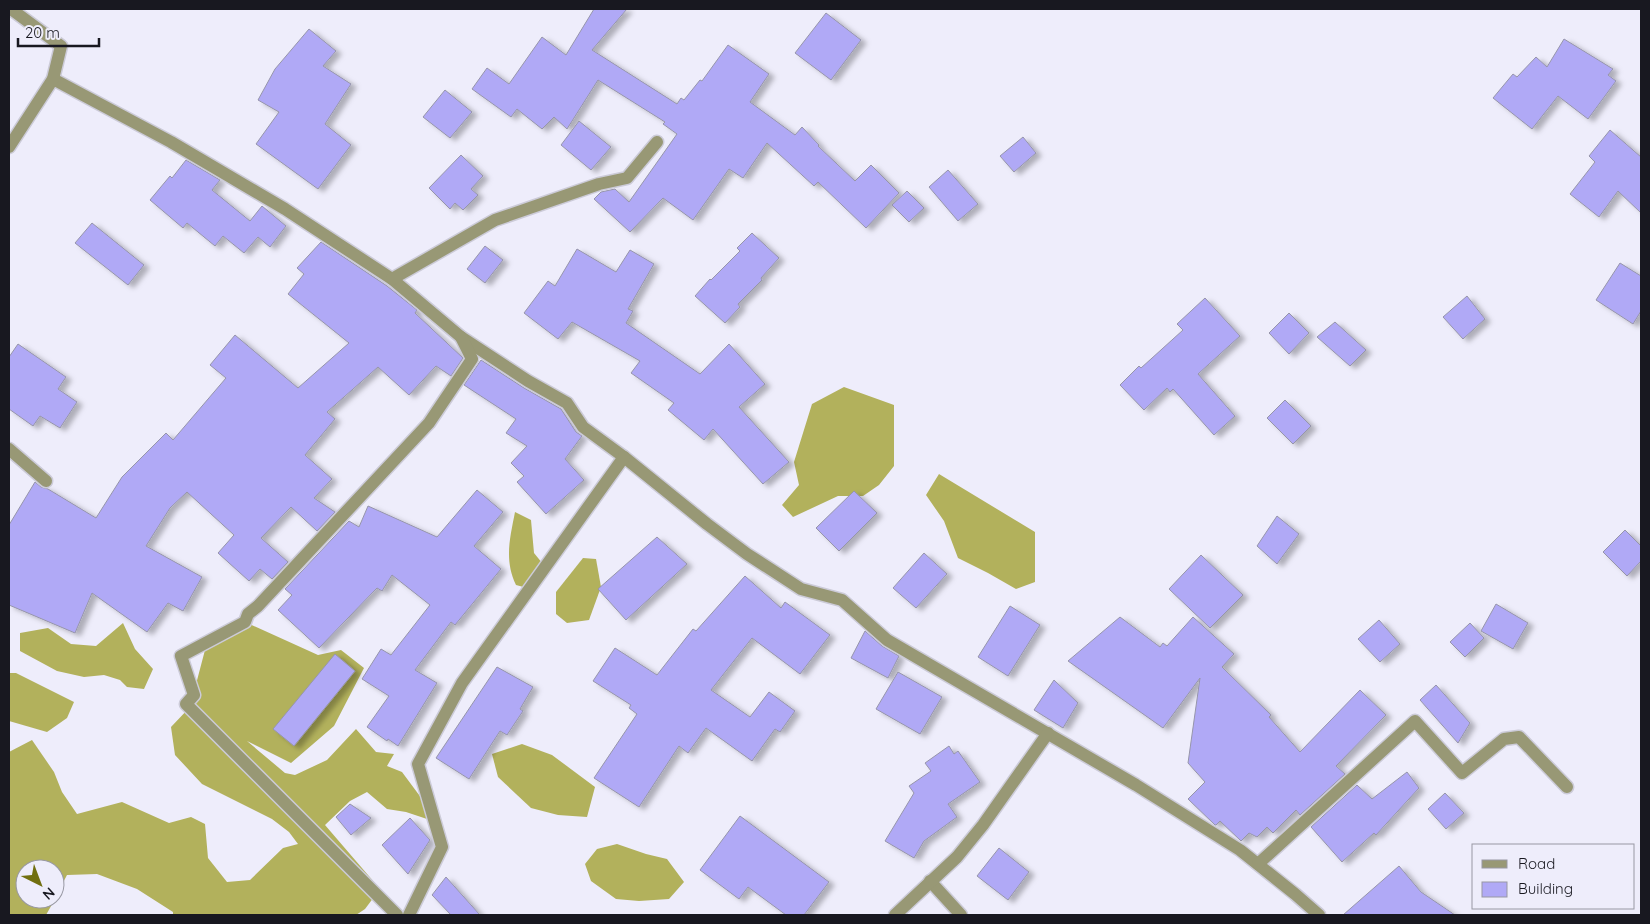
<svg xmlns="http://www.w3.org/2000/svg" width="1650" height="924" font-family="Quicksand,sans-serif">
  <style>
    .forest { fill: #b2b15c }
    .building { fill: #b0a9f6; stroke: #9695aa; filter: url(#shadow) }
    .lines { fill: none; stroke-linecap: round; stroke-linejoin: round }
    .lane-casing { stroke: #cccbd8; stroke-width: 15 }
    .street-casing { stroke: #cccbd8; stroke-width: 15 }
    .lane { stroke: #989875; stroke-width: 12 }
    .street { stroke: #989875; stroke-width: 12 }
  </style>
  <defs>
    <filter id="shadow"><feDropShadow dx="5.5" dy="3" stdDeviation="2.5" flood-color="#0004"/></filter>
  </defs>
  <rect width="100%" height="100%" fill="#eeedfb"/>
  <g class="forest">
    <polygon points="844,387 894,405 894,466 879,485 863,496 838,496 793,517 782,505 799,485 794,462 812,404"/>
    <polygon points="939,474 1035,532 1035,582 1016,589 988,573 958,558 944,521 926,495"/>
    <path d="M515,512L531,520L534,553L547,569L531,589L516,585C504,560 510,538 515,512Z"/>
    <polygon points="583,558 596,559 601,587 589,620 567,623 556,614 556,592"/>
    <polygon points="245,622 318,655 341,650 364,668 334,726 291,763 247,741 285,773 295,775 327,760 356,729 376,752 394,754 387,766 402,772 425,803 430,820 406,812 387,809 367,792 350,801 325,825 380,889 365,909 356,915 173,915 173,912 137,889 97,874 67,875 55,898 55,869 25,869 25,899 55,899 46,915 9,915 9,752 32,740 54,772 62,792 77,814 122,802 169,823 191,817 205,824 208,858 227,882 250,880 283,848 298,844 289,832 272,819 202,784 175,755 171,727 190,707 205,650"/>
    <polygon points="123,623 135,649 153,669 144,689 127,687 120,680 104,675 84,677 57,671 20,651 20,633 48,628 71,644 96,646"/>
    <polygon points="9,673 16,673 74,702 67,718 47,732 9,721"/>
    <polygon points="522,744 552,755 595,787 587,817 558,815 531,808 498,777 492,754"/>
    <polygon points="617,844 646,854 667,859 684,882 669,899 639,901 616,899 591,881 585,864 597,849"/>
  </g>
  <g class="building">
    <polygon points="594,9 627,9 592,50 677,104 681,98 684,100 700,80 702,81 728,45 769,74 750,102 795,135 802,127 819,145 818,146 855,181 871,165 899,193 866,228 818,182 814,186 767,143 743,178 729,169 693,220 663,198 630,232 594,199 601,192 615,189 629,202 677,134 663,124 665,122 598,80 567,129 554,117 542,129 517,109 511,117 472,89 487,68 509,84 542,37 566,55"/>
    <polygon points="826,13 861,40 831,80 795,53"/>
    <polygon points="309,29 336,51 323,66 351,84 325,124 351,145 318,189 256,144 279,112 258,100 275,69"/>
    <polygon points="1564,39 1613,69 1608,75 1616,81 1588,119 1558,96 1532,129 1493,98 1513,74 1517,77 1536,57 1547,67"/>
    <polygon points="445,90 472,112 450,138 423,117"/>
    <polygon points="579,121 611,147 591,170 561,145"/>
    <polygon points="1610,130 1641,157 1641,213 1618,191 1599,217 1570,194 1595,162 1589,156"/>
    <polygon points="1023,137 1036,153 1014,172 1000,156"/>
    <polygon points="461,155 483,176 471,189 478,195 463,210 455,203 450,209 429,188"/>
    <polygon points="186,160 220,180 212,190 250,221 262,206 286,226 270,247 258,237 244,253 223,236 215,246 187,223 183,228 150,200 170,176 172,178"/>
    <polygon points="948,170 978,204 958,221 929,187"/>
    <polygon points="907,191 924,208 909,222 892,205"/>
    <polygon points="92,223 144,265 128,285 75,243"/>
    <polygon points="752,233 779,258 761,278 762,280 738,304 740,307 725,323 695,296 710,279 711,280 740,251 737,248"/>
    <polygon points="321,242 387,286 417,310 415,313 463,358 451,376 436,366 409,395 378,367 327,412 335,419 305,455 332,479 314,498 335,512 317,531 291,507 261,538 288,562 272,579 260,569 249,581 218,553 234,535 187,492 170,508 146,546 202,577 183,611 168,603 147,632 92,593 75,633 9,605 9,525 35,482 41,487 48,489 96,518 122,477 166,433 173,440 226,378 210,365 235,335 298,388 349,343 288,294 304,274 297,268"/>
    <polygon points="485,246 503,260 485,283 467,269"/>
    <polygon points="577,249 616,272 630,250 654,264 628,309 633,311 626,323 700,374 729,344 765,384 739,407 789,462 763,484 713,429 704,440 668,410 674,403 631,373 640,361 572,322 558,339 524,313 548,281 555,286"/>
    <polygon points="1620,263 1641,276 1641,311 1633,324 1596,300"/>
    <polygon points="1467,296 1485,319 1463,339 1443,317"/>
    <polygon points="1205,298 1240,336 1198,374 1235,416 1214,435 1173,389 1170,392 1167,388 1144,410 1120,385 1139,366 1141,368 1183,330 1177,324"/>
    <polygon points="1289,313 1309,333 1289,354 1269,333"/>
    <polygon points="1335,322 1366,350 1350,366 1317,337"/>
    <polygon points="18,344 66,377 58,389 77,402 60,428 40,416 33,426 9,409 9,357"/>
    <polygon points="481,360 524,388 561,409 576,432 582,436 565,459 584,480 546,514 517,482 524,476 511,463 527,446 506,433 516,419 464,385"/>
    <polygon points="1285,400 1311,426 1293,444 1267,418"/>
    <polygon points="477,490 503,512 474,546 501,569 455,625 451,622 415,670 437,683 398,746 388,739 387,741 367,727 389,696 362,679 381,649 391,655 430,605 392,575 382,591 377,588 319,648 278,610 292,595 285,589 349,521 359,527 368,506 437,537"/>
    <polygon points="854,491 877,513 839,551 816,528"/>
    <polygon points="1277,516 1299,534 1277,564 1257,546"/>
    <polygon points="1625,530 1641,546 1641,561 1627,576 1603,552"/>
    <polygon points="657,537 687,564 626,620 598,589"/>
    <polygon points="924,553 947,574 916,608 893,588"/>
    <polygon points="1201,555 1243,595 1210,628 1169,589"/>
    <polygon points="745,576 781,608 785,602 830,635 800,674 752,638 711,690 750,717 769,692 795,711 780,732 775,729 752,761 706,728 688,753 679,746 639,807 594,778 637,714 629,708 631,705 593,681 615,648 657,675 693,629 696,631"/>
    <polygon points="1496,604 1528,623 1513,649 1481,631"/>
    <polygon points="1010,606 1040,625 1008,676 978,657"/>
    <polygon points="1120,617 1160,647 1163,643 1167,646 1193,617 1234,654 1222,667 1271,715 1269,717 1300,752 1360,690 1386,715 1336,766 1345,774 1300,815 1296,810 1273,833 1267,827 1257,837 1249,833 1241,841 1220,821 1216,825 1215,825 1188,799 1205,782 1188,763 1200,678 1163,728 1068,661"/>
    <polygon points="1379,620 1400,644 1380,662 1358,639"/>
    <polygon points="1470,623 1484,638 1465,657 1450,642"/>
    <polygon points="865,631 882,646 899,656 888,678 851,658"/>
    <polygon points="335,654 355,671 294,746 273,729"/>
    <polygon points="497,667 533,687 520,709 523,711 507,735 500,731 469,779 436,758"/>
    <polygon points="898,672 942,697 920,734 876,709"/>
    <polygon points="1054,680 1078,703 1063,728 1034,710"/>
    <polygon points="1436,685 1470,723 1458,743 1420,700"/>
    <polygon points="949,746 954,754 958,751 980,782 948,804 957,817 924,841 914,858 885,841 914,793 909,786 931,771 925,763"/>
    <polygon points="1407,772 1419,788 1376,835 1374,833 1342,862 1311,827 1357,785 1372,799"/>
    <polygon points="1445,793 1464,813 1446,829 1428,809"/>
    <polygon points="350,804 371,818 351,835 336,817"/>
    <polygon points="740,816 829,882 804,915 786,915 748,887 739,899 700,870"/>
    <polygon points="410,818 430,840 408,874 382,845"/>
    <polygon points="999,848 1029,872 1008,900 977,876"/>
    <polygon points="1399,866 1421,892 1455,915 1343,915"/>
    <polygon points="446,877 480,915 451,915 432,895"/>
  </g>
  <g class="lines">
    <g class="lane-casing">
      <polyline id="lane" points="9,449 46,481"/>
    </g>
    <g class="street-casing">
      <g id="street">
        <polyline points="53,79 171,142 285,209 392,279 461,337 528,381 567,403 583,427 624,457 707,524 747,554 801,589 842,600 887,640 1136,785 1240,850 1295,894 1319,915"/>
        <polyline points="9,147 53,79 61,46 11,9"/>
        <polyline points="392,279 495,220 599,184 627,178 657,142"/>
        <polyline points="1258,864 1415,721 1462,773 1504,739 1519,737 1567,787"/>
        <polyline points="930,881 961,915"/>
        <polyline points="397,915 186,704 194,695 181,656 245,622 248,614 258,606 429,423 472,359 461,337"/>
        <polyline points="409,915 442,847 418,764 462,683 624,457"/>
        <polyline points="895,915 957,857 983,825 1048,733"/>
      </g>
    </g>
    <use href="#lane" class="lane"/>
    <use href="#street" class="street"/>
  </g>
  <rect width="1650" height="924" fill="none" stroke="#181820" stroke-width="20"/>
  <rect x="1472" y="844" width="162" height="65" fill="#eeedfb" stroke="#9898a3"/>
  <rect x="1482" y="860" width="25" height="8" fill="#989875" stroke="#9898a3"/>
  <text x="1518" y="869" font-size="15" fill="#181820">Road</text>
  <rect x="1482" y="882" width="25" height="15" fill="#b0a9f6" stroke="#9898a3"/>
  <text x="1518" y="894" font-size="15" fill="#181820">Building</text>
  <g transform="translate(40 884) rotate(138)"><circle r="24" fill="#eeedfb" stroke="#9898a3"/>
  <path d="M0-4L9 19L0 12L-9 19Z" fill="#716f10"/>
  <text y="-8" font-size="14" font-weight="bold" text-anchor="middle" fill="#181820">N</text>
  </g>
  <path d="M18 38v8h81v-8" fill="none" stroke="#181820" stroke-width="2.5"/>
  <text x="25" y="38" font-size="15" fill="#181820" stroke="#eeedfb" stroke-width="4" paint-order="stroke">20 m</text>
</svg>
